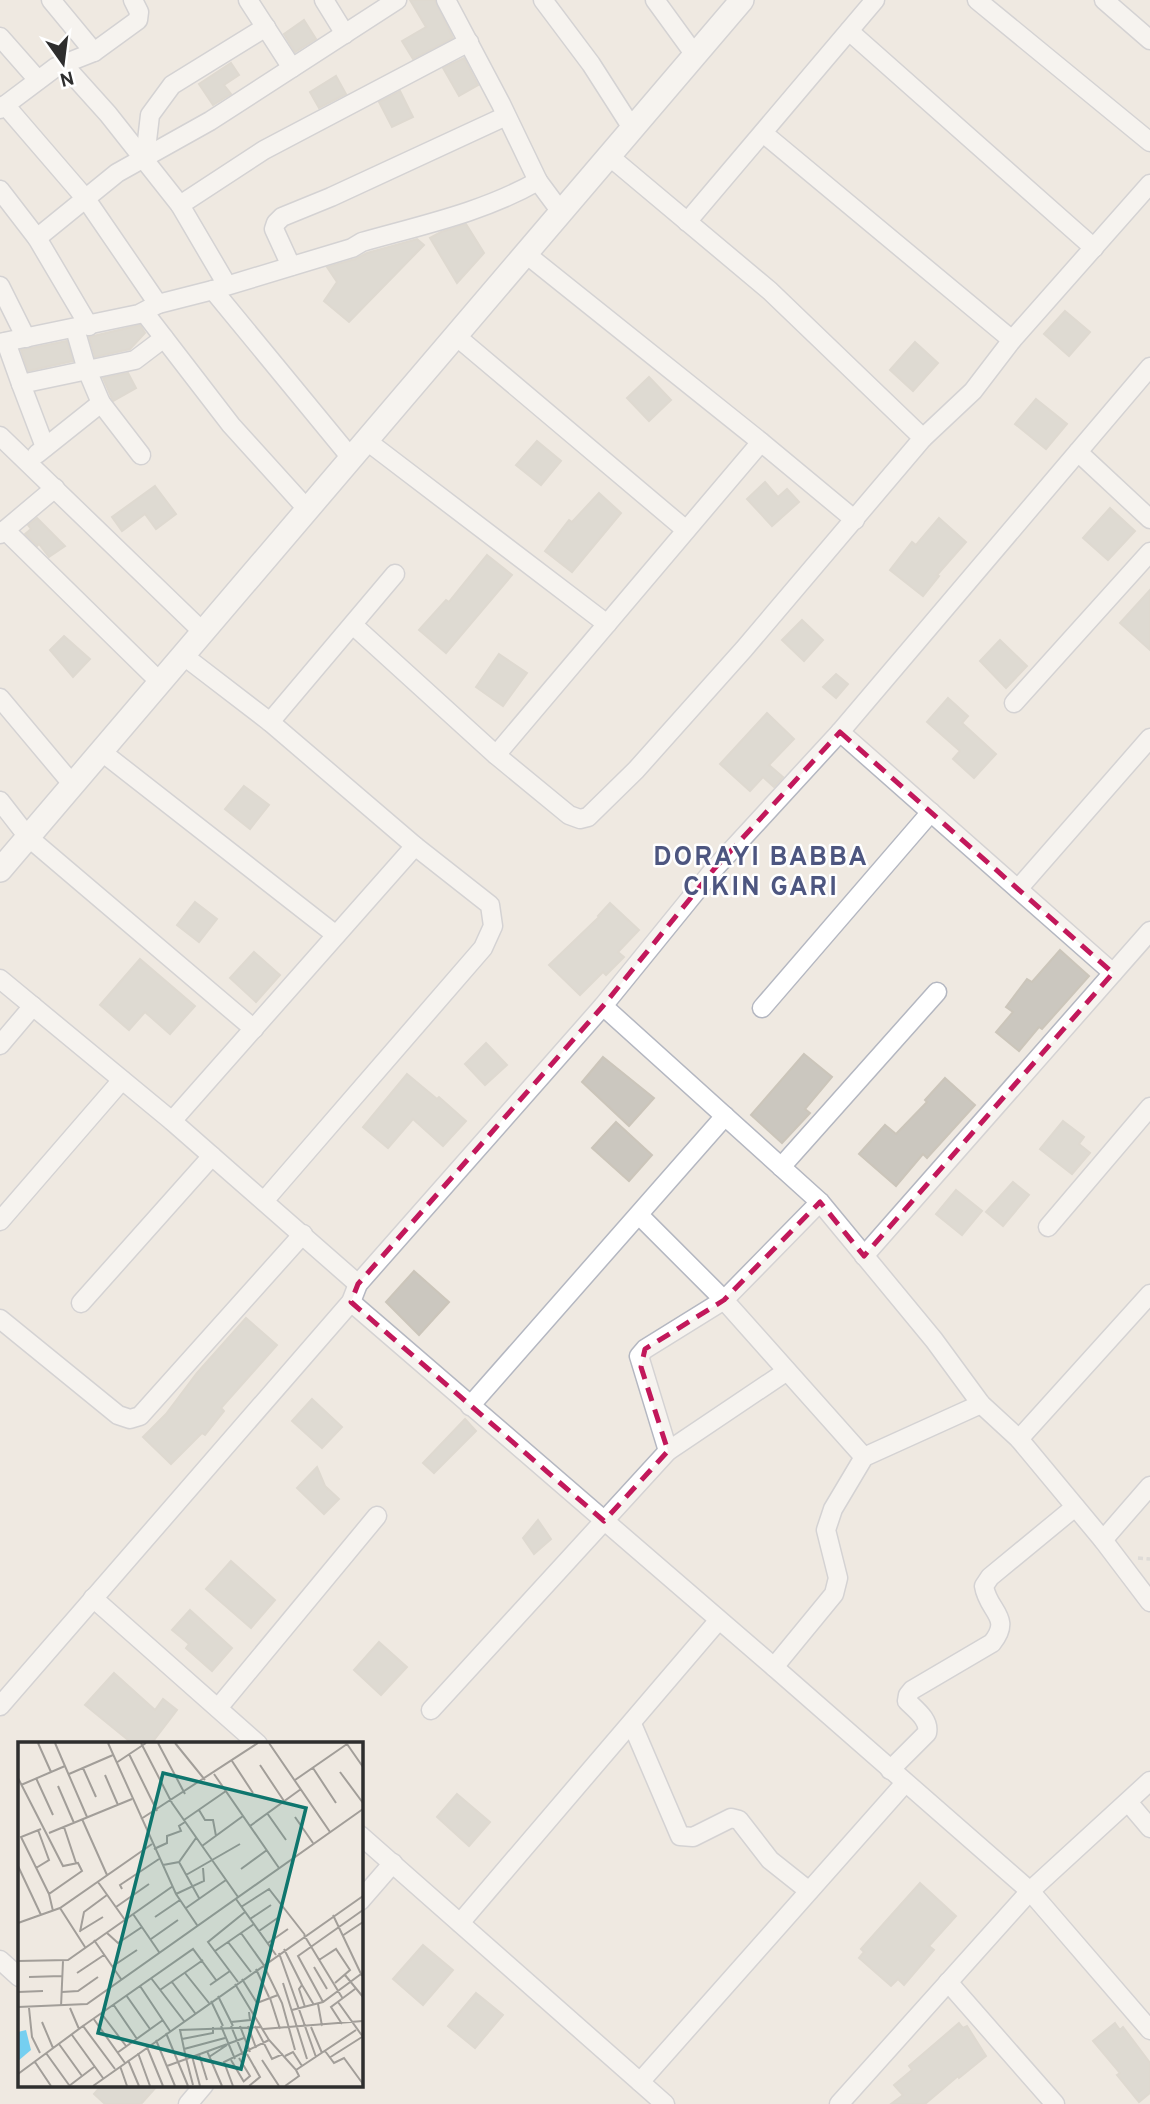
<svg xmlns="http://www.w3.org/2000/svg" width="1150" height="2104" font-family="Overpass,sans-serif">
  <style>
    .building { fill: #cbc7bf; stroke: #cbc5ba; stroke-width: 2 }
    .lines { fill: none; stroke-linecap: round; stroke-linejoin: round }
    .minor-casing { stroke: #b4b7c1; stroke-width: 21 }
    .tertiary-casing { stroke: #b4b7c1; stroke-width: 26 }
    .path { stroke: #c9c9c9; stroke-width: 3.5; stroke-dasharray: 5 3.5; stroke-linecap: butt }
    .minor { stroke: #fff; stroke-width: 18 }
    .tertiary { stroke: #fff; stroke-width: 23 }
    .marked { fill: none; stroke: #c2185b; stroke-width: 5; stroke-dasharray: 14 9; stroke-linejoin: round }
    .labels { text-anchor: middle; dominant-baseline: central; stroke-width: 5; stroke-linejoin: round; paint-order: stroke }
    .district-label { font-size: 26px; font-weight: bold; letter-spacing: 2px; fill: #4d5680; stroke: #fff }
    .inset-road { fill: none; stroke: #a29e99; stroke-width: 2 }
    .view { fill: #0f766e; fill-opacity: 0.15; stroke: #0f766e; stroke-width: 3.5 }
    .inset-edge { fill: none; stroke: #2e2e2e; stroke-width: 3.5 }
  </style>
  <rect width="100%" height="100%" fill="#efe9e1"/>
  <g class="building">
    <polygon points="410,0 435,0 453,38 413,59 402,41 426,27"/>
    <polygon points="304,20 316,39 295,52 284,34"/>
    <polygon points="464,58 478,85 459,96 443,68"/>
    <polygon points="231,63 239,75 224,85 231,94 213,105 199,84"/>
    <polygon points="336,76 346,94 319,108 310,92"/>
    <polygon points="400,91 413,117 392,127 379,102"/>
    <polygon points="466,224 484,253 457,283 430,238 441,232"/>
    <polygon points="417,239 424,245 349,322 324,301 337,282 327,267 355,259 367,253"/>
    <polygon points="1065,311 1090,332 1069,356 1044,334"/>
    <polygon points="140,325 145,333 130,349 95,357 89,337"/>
    <polygon points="67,341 73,361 28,371 21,350"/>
    <polygon points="915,342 938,363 913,391 890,370"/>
    <polygon points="128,373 136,388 113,401 103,378"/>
    <polygon points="649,377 671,400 649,421 627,398"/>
    <polygon points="1036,399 1067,424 1046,449 1015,424"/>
    <polygon points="537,441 561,461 541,485 516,465"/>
    <polygon points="765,482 778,497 787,489 799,502 772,526 747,499"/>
    <polygon points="155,486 176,514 156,529 145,514 122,531 112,517"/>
    <polygon points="599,493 621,513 572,572 545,551 569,520 572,522"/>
    <polygon points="1110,508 1135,531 1108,560 1083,538"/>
    <polygon points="37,518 65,546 49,557 39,544 37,546 25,534 31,529 28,525"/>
    <polygon points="939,518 966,542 937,575 939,576 923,596 890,570 912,542 916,545"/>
    <polygon points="487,555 512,575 446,653 419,630 446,600 449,602"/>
    <polygon points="1150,590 1150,650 1120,623"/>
    <polygon points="802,620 823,640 804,661 782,640"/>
    <polygon points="64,636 90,659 73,677 50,650"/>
    <polygon points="1000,640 1027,666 1006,688 980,661"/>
    <polygon points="499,654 527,673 503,706 476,687"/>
    <polygon points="836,674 848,684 836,698 823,687"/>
    <polygon points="948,698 968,716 962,723 996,754 974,778 953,759 960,751 927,722"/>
    <polygon points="767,713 794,739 769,765 783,777 774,787 763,777 750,791 720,764"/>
    <polygon points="244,786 269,805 250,829 225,809"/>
    <polygon points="195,902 217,919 199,942 177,925"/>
    <polygon points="610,903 639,930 618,952 624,957 606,975 603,972 580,995 549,965 599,917 598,916"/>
    <polygon points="1060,950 1089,976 1042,1029 1039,1027 1019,1051 996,1032 1013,1012 1006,1007 1027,979 1032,982"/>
    <polygon points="254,952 280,975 256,1002 230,978"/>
    <polygon points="140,959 195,1006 170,1034 145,1012 129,1030 100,1005"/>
    <polygon points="486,1043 507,1065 485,1085 465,1064"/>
    <polygon points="804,1054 832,1077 805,1109 810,1113 782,1143 751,1115"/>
    <polygon points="603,1057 654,1098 629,1126 582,1082"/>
    <polygon points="407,1074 437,1099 439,1097 466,1121 443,1146 413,1119 388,1148 363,1127"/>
    <polygon points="945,1078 975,1105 927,1158 923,1154 896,1186 859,1154 885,1125 896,1134 927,1102 925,1100"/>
    <polygon points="1063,1121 1084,1137 1079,1144 1090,1153 1072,1174 1040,1149"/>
    <polygon points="616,1122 652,1155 629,1181 592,1148"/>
    <polygon points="1013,1182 1029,1195 1003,1226 986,1212"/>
    <polygon points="956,1190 982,1211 962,1235 936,1214"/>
    <polygon points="414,1271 449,1302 419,1335 386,1302"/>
    <polygon points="246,1318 277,1345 221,1408 224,1411 205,1435 202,1433 171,1464 143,1437 166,1414 197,1373"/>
    <polygon points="312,1399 342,1427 322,1448 292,1421"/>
    <polygon points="465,1419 476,1431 434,1473 423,1463"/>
    <polygon points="317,1467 325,1486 339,1499 324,1514 297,1488"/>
    <polygon points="538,1520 551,1539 534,1554 523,1538"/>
    <polygon points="231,1561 275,1600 251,1628 206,1589"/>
    <polygon points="190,1610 232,1648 212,1671 186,1648 189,1644 172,1630"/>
    <polygon points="379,1642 407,1667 381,1695 354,1670"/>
    <polygon points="114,1673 155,1710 163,1699 177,1710 151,1744 133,1744 85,1705"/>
    <polygon points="457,1794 490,1822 469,1846 437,1817"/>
    <polygon points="920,1883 956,1916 929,1946 934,1950 904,1985 898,1979 891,1986 859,1958 864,1952 861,1949"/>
    <polygon points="423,1945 453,1970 423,2005 393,1979"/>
    <polygon points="476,1993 503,2015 475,2048 448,2026"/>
    <polygon points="959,2023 963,2028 967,2026 986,2056 959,2078 958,2076 925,2104 891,2104 903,2095 894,2085 912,2070 909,2066"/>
    <polygon points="1115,2023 1120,2030 1123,2027 1150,2063 1150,2093 1139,2102 1117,2075 1120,2073 1093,2041"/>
    <polygon points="102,2085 158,2085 141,2104 105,2104 94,2094"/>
  </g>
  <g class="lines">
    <g class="minor-casing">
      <g id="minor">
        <polyline points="51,0 94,52"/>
        <polyline points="248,0 292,68"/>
        <polyline points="324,0 345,34"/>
        <polyline points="543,0 591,64 632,128"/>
        <polyline points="655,0 695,55"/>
        <polyline points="977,0 1150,142"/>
        <polyline points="1104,0 1150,40"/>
        <polyline points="849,31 1094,248"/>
        <polyline points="0,37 38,80"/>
        <polyline points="63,64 108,114 180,205 227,285"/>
        <polyline points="5,105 86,199 158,304"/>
        <polyline points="0,109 56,67 94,52 138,20 139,12 133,0"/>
        <polyline points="763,133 1012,340"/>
        <polyline points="609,156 770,291 923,438"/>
        <polyline points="145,158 150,115 172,85 266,27"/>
        <polyline points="538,181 561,212"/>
        <polyline points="0,190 37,238 89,326"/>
        <polyline points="180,205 264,150 469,42"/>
        <polyline points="687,222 875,0"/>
        <polyline points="37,238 117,173 210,121 397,0"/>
        <polyline points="526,254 761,442 855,520"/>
        <polyline points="291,266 274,229 276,223 282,217 331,197 506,116"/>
        <polyline points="0,286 26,338"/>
        <polyline points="213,290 352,459"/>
        <polyline points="144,312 231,425 308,510"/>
        <polyline points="456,336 686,530"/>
        <polyline points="6,342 21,384"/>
        <path d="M0,343L139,314L158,304L213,290L352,248L362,242C422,225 484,212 538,181L501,104L446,0"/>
        <polyline points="101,403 141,455"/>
        <polyline points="0,436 204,633"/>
        <polyline points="367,441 607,624"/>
        <polyline points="45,447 21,384 135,360 164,338"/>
        <polyline points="1078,452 1150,519"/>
        <polyline points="37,454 101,403 87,370 75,329"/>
        <polyline points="5,530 55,488"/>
        <polyline points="0,534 5,530 161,683"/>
        <polyline points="353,625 496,755 569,815 580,819 588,817 636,770 744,649 923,438 973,391 1012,340 1150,184"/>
        <polyline points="184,656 270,722 415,846 490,905 493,926 483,948 264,1201"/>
        <polyline points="0,698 73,785"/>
        <polyline points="1014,703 1150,552"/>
        <polyline points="270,722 395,574"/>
        <polyline points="840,732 1113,973"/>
        <polyline points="102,752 336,935"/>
        <polyline points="496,755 761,442"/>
        <polyline points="0,801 28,837 254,1029"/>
        <polyline points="1018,889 1150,738"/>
        <polyline points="0,979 172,1121 358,1284"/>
        <polyline points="603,1006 820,1202 934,1340 981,1404 1019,1439 1103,1540 1150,1602"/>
        <polyline points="762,1008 931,812"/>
        <polyline points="0,1045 33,1006"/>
        <polyline points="172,1121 415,846"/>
        <polyline points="781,1167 937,992"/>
        <polyline points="639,1215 724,1300 864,1457"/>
        <polyline points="0,1221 122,1080"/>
        <polyline points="1048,1227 1150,1107"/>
        <polyline points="864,1256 1150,931"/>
        <polyline points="351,1302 774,1667 1030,1891 1150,2030"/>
        <polyline points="81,1303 212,1156"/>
        <polyline points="0,1319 118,1415 130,1419 140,1416 303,1234"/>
        <polyline points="470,1406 725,1116"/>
        <polyline points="1019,1439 1150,1294"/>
        <polyline points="668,1451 639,1356 645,1349 724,1300 820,1202"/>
        <polyline points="1103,1540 1150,1486"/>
        <polyline points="93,1598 258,1744"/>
        <polyline points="774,1667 834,1594 838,1578 826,1530 833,1509 864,1457 981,1404"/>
        <polyline points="0,1706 351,1302 358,1284 603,1006 715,868 840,732 1150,367"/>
        <polyline points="218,1708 377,1516"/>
        <polyline points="431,1710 668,1451 787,1371"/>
        <polyline points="632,1724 680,1836 693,1837 731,1818 739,1820 770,1860 809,1891"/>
        <path d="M890,1770L927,1733C930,1720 916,1710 907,1701L908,1695L912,1690L992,1643C1013,1617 988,1612 984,1586L990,1577L1075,1507"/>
        <polyline points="1128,1802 1150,1828"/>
        <polyline points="360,1835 665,2104"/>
        <polyline points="360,1901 393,1863"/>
        <polyline points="460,1923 718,1621"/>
        <polyline points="0,1960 19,1977"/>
        <polyline points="948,1982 1055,2104"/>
        <polyline points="640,2082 905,1783"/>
        <polyline points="188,2104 204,2085"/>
        <polyline points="839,2104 1030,1891 1150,1781"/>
      </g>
    </g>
    <g class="tertiary-casing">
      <polyline id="tertiary" points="0,870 742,0"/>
    </g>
    <polyline class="path" points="1138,1558 1150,1559"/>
    <use href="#minor" class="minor"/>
    <use href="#tertiary" class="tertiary"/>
  </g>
  <path d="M0 0H1150V2104H0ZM840,732L1113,973L864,1256L820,1202L724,1300L645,1349L641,1367L668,1451L604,1521L351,1302L358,1284L603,1006L715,868Z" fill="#efe9e1" fill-opacity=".55" fill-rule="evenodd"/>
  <path class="marked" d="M840,732L1113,973L864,1256L820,1202L724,1300L645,1349L641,1367L668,1451L604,1521L351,1302L358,1284L603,1006L715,868Z"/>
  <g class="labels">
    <g class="district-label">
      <text x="761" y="858">DORAYI BABBA<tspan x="761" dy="30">CIKIN GARI</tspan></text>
    </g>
  </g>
  <g transform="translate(18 1742)">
    <rect width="345" height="345" fill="#efe9e1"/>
    <path d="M8,288L13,308L0,319V290Z" fill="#75cff0"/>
    <path class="inset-road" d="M20,1L33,30M37,1L69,75M90,1L158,152L179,183M123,1L154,61L220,155M140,1L167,52M157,1L187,38M251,1L312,90M329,2L345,25M111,12L139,69M214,19L235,51M98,21L128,1M242,23L266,59M65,26L78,55M295,26L318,61M322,30L345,61M51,32L95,13M196,32L261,126M87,33L100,63M0,36L45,124L60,121L64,129L31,152L35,169M18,36L35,73M277,38L329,2M3,43L47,24M40,44L56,81M181,68L187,78H195L198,94M249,71L268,98M277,75L295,101M64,77L89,133M123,77L240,1M166,78L208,49M232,84L283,47M46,85L58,121M23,87L3,95L31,152M31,91L114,57M184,104L225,74M136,107L149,101V94L163,89L161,84L167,80M161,120L181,156M145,123L161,120L178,96M0,124L23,173M18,126L31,118L20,88M223,127L249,108M168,133L222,102M80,140L107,178M104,147L102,143L141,117M158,152L186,139L185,126M218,157L258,213M98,165L131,142M223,165L251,147L287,193M42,166L67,205M168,166L208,138M115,172L141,210M315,173L344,234M137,175L162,158M232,177L253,163M0,181L42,166L134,102M62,189L85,175M241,189L261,175M62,190L66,170L89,153M89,191L100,201L124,185M223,191L245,222L264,261L277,308M286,193L325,257M324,194L345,180M133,197L160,178M76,198L103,237M210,200L233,230M250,201L270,187M266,207L284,243L281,247L287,265M197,209L236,182M261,211L298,315M301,218L318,207L332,228L317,241M0,219L50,218L155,144M95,224L119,208M296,225L309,247M238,227L251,255M59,231L86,213M167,231L191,261M327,233L345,255M11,235L44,234M133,236L166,279M224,237L239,261L260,253M154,240L177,271M220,240L190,200L227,170M265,241L289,317M217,242L251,298L278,328L338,288M192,243L212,229M284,243L296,263M122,244L152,289M142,248L185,218M0,250L25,249M44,250L60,249L80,235M108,253L132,287M200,254L215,284M252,256L262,287M193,259L205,284M305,260L280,214L345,168M320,260L345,295M95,262L119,297M300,262L304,284M0,265L69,262L345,67M43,265L45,219M11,266L14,295L22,311M52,266L61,287M274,268L305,260L343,232M83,271L108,304M75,276L107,321M24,280L35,306M213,280L232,278L231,270M324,282L313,265L337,247M65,284L175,207L198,238M203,284L217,317M213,284L225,313M222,284L232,310M230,284L238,306M237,284L254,317L265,312M293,285L304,311M245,287L345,279M148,291L170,344M54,293L85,336M164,297L195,291V285M138,298L157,344M41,302L64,334M129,305L145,344M166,307L207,296M189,309L204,344M307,309L316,321L326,316L345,342M28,311L51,343M99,311L145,278M120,311L132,344M181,312L189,338M229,312L242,335L231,344M174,314L182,344M267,314L275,310L284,324M191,315L209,303M168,316L162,288L243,285M168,316L175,343M221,316L232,334L225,340M311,316L344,295M110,318L121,344M213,318L226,340M244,318L261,344M17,320L33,344M102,324L109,344M149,324L226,296M0,332L65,284L97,327M51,344L76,325M75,344L345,154M215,344L206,320L251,298M267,344L281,334L278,328"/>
    <path class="view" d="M145,31L288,66L223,327L80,291Z"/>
    <rect width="345" height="345" class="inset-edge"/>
  </g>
  <g transform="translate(63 63) rotate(166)" stroke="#ffffff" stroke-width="5" paint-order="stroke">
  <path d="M0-5L12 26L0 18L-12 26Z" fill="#2e2e2e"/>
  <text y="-10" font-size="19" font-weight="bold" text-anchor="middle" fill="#2e2e2e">N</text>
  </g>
</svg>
